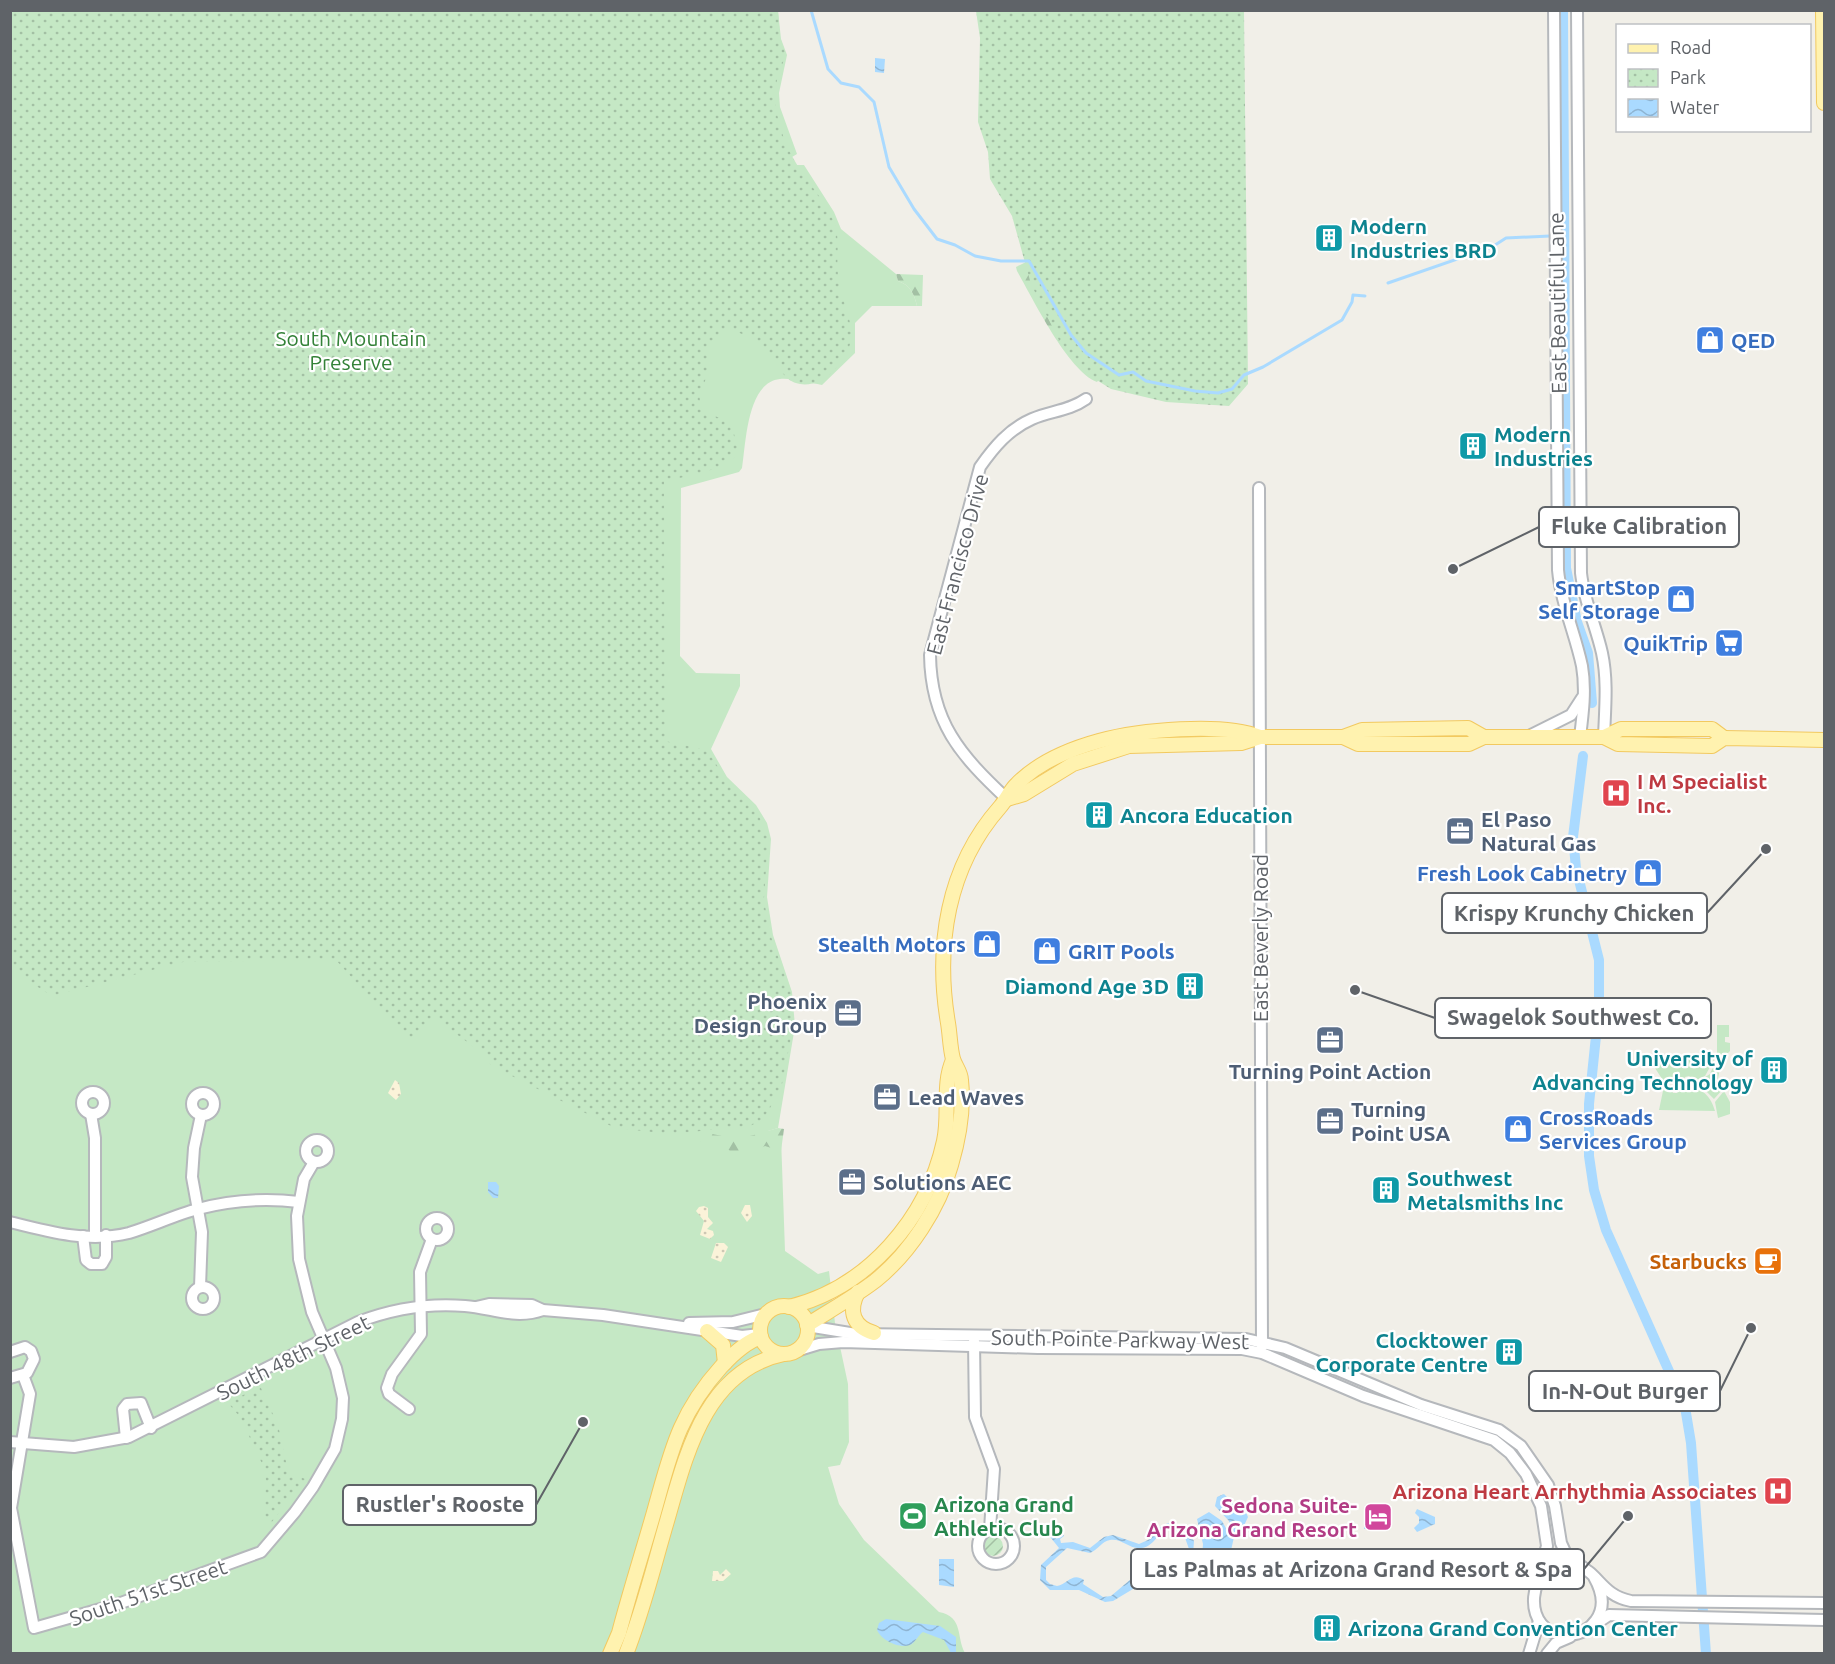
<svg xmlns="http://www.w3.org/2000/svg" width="1835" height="1664" font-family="Ubuntu,sans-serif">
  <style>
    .grass { fill: #c5e8c5 }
    .forest { fill: url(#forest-firs) }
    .sand { fill: url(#sand-dots) }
    .park { fill: url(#park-dots) }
    .garden { fill: url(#garden-furrows) }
    .water { fill: url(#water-waves); fill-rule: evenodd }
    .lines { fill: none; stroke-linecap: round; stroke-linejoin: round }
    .stream { stroke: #aadaff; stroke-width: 3 }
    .canal { stroke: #aadaff; stroke-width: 10 }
    .minor-casing { stroke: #b5b8bc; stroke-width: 14 }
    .major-casing { stroke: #f2c960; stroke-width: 16 }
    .minor { stroke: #fff; stroke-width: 10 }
    .major { stroke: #fff2af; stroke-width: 14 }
    .labels { text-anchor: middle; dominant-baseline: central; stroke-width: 4.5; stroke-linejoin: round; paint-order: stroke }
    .culture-label { font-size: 21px; font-weight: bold; fill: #0d838f; stroke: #fff; text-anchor: start }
    .street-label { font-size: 21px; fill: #5f6368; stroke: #fff }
    .park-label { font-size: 21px; fill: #348238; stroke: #fff }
    .shop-label { font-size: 21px; font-weight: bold; fill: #366cbe; stroke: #fff; text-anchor: end }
    .health-label { font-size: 21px; font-weight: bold; fill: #be3a42; stroke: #fff; text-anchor: start }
    .service-label { font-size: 21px; font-weight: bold; fill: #4e5e75; stroke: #fff; text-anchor: start }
    .food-label { font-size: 21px; font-weight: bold; fill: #c56008; stroke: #fff; text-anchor: end }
    .leisure-label { font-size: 21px; font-weight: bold; fill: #27864d; stroke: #fff; text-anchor: start }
    .hotel-label { font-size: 21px; font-weight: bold; fill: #b23c85; stroke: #fff; text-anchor: end }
    .leader { fill: none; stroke: #5f6368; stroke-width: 2 }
    .callout-dot { fill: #5f6368; stroke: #fff; stroke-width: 2 }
    .callout { fill: #fff; stroke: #5f6368; stroke-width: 2 }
    .callout-label { font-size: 22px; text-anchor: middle; font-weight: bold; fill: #5f6368 }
  </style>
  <defs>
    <pattern id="forest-firs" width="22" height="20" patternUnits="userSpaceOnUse" patternTransform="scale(1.5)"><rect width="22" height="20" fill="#c5e8c5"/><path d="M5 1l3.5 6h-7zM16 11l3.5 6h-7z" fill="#a3c0a4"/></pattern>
    <pattern id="sand-dots" width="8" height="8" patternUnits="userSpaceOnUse" patternTransform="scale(1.5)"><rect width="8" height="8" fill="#fbf3d9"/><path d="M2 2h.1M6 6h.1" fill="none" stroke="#cec8b4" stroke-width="1.8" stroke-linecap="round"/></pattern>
    <pattern id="park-dots" width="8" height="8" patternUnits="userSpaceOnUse" patternTransform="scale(1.5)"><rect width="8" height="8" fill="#c5e8c5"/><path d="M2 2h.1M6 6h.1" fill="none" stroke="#a3c0a4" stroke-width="1.8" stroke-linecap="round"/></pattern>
    <pattern id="garden-furrows" width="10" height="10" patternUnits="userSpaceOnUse" patternTransform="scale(1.5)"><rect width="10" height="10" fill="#c5e8c5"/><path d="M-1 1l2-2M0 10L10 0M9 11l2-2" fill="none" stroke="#a3c0a4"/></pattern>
    <pattern id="water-waves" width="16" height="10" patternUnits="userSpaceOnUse" patternTransform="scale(1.5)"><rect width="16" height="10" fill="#aadaff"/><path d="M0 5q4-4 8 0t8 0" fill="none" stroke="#8eb4d2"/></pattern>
  </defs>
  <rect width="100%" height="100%" fill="#f1efe8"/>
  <g class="grass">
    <path d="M10,11H778L781,39L787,55L779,93L780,107L797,154L787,160L792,165H804L834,212L841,229L896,274L898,281C910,285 914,293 917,306H872L855,323V353L822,385C809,383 793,378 780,379C747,382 746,443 742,468L739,472L681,488L680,656L696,673L740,674V686L711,749L727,777L756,805L767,823L771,839L767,897L773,935L792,992L795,1026L778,1128L768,1131L781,1137L785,1251L818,1274L829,1271L835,1323L848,1384L849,1442L840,1465L828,1467L839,1504L864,1540L939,1612C964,1617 956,1637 965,1653H11Z"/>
    <polygon points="1717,1025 1729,1025 1729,1037 1725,1037 1725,1042 1730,1043 1730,1051 1724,1057 1717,1055"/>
    <polygon points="1656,1057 1715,1058 1705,1076 1695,1081 1689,1076 1685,1077 1683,1083 1664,1082 1655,1068"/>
    <polygon points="1717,1058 1722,1059 1718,1078 1723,1089 1714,1099 1704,1089 1694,1084 1710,1074"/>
    <path d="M1664,1086H1668L1673,1093H1677L1680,1086C1699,1086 1710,1093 1715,1111L1659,1110Z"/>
    <polygon points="1724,1091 1730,1102 1730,1114 1718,1118 1715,1102"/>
  </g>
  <g class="forest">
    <path d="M1030,260L1104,373L1097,382C1068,371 1033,299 1017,271L1016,267Z"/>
    <path d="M896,274L923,275L922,306H917C914,293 910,285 898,281Z"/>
    <path d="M778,1128L784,1129L781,1151L765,1146L747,1155H735C721,1142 702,1136 685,1146C694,1122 717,1138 735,1138C750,1137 764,1132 778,1128Z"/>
  </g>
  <g class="sand">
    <polygon points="395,1080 399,1083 401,1094 396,1100 388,1093"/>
    <polygon points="745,1205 750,1205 752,1216 747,1222 741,1213"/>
    <polygon points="704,1206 708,1208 708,1217 713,1223 707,1229 713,1231 714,1235 710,1239 700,1235 704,1221 696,1211 699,1207"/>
    <polygon points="716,1243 724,1243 728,1247 721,1262 711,1258"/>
    <polygon points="726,1569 731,1574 723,1581 712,1581 713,1571 718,1571 720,1575"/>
  </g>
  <g class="park">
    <path d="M10,11H778L780,37L786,55C779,72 772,89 776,108C779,127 786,147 796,163C808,184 827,202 835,225C840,240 836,259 838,275C842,314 869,336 832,372C824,380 812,386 800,384C783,381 781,368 772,356C761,343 746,335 730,329C718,334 712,339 706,350C711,367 708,378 699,392L701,410L731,423L739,452C725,472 686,475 664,482L665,741L707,750L725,778L757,811L768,839L764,898L766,912L770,934L791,993L793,1027L782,1084L769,1110L762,1120L750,1126L739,1127L671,1134L615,1128L492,1066L478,1050L436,1019L410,1043L336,960L183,962L52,996L11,970Z"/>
    <polygon points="976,11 1244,11 1248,384 1229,406 1166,402 1111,389 1087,374 1059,340 1031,284 1012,216 990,179 988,152 978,122 980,38"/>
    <polygon points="260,1386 278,1425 288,1471 305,1479 271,1523 264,1521 266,1472 240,1417 228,1403"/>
  </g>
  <circle class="garden" cx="993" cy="1546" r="10"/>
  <g class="water">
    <polygon points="875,58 885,59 884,73 875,72"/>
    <polygon points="488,1182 496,1182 499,1186 498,1198 493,1198 488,1192"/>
    <polygon points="1224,1494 1235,1505 1244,1508 1248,1517 1242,1530 1236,1528 1230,1555 1217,1561 1202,1557 1203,1544 1197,1519 1209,1512 1222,1521 1227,1530 1229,1529 1229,1521 1215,1506 1217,1497"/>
    <polygon points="1367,1507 1376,1507 1379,1510 1377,1529 1364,1529 1364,1509"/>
    <polygon points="1417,1509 1435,1517 1435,1524 1417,1532 1414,1528 1419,1523 1419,1517 1415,1513"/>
    <path d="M1168,1523L1186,1529L1194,1541L1193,1555L1189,1562L1163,1585L1133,1589L1113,1601L1105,1602L1079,1590H1050L1040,1580L1041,1565L1059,1548L1047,1533L1057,1526L1064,1536L1060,1539L1061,1543L1073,1542L1090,1548L1104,1537L1113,1535L1139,1544L1148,1540L1160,1527ZM1168,1529L1184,1535L1189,1549L1185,1560L1162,1580L1131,1579L1111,1596L1103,1597L1083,1584L1084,1580C1072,1572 1068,1584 1057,1586L1050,1584L1046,1580V1567L1067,1548L1090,1553C1098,1550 1102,1541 1110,1540C1122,1538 1130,1550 1142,1548C1155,1546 1157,1532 1168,1529Z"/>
    <polygon points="939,1559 954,1559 954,1587 939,1585"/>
    <path d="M886,1619L940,1626L956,1637V1653H951L944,1640L923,1632C918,1635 916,1642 910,1645C899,1649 881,1640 877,1630L879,1623Z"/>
  </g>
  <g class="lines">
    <g class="stream">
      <polyline points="811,10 828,69 841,83 859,87 874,102 889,167 914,209 937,239 955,245 975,256 1001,261 1029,261 1071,335 1086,353 1119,375 1133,372 1146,381 1195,391 1218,393 1232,389 1244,375 1263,367 1342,320 1352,302 1353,295 1365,296"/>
      <polyline points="1388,283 1492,247 1506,238 1550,236"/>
    </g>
    <g class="canal">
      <polyline points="1563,10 1566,568 1577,622 1588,653 1592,703"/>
      <polyline points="1583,756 1573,837 1576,868 1599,960 1599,1007 1589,1104 1589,1156 1594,1190 1606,1230 1685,1407 1691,1443 1706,1654"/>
    </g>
    <g class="minor-casing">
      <g id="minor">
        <path d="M1554,10L1558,570C1561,603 1575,633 1582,666C1586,689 1583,713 1580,737"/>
        <path d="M1577,10L1581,573C1584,601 1596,626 1602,653C1608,681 1605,709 1604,737"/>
        <polyline points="1259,488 1262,1346"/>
        <polyline points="1531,735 1571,715 1582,698"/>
        <path d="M1007,799C960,755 931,722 930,655L980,467C994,447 1009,429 1032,419C1050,411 1069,411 1086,399"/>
        <circle cx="93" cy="1103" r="11"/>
        <circle cx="203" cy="1104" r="11"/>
        <polyline points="91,1114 95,1138 95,1236"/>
        <circle cx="317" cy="1151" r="11"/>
        <circle cx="437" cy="1229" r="11"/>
        <path d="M10,1222C49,1232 89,1243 129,1233C152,1226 175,1215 198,1209C232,1200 265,1198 299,1202"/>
        <polyline points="83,1236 86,1260 91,1264 102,1264 106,1257 106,1235"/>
        <circle cx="203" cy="1298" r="11"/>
        <polyline points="200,1287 202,1232 192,1177 194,1148 201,1115"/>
        <polyline points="476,1307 489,1304 532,1305 543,1310 603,1315 742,1336 760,1334"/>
        <polyline points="689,1323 733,1322 766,1314"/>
        <polyline points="807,1326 856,1334 1246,1339 1285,1348 1421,1405 1499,1430 1521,1446 1548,1485 1555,1506 1561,1543 1566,1554 1585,1569"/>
        <polyline points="974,1341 975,1417 994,1469 990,1529"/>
        <polyline points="796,1351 819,1344 843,1342 1038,1348 1242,1349 1262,1353 1363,1396 1494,1440 1510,1453 1526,1474 1541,1506 1547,1546 1536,1584"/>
        <polyline points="10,1352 25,1347 31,1351 34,1359 27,1373 10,1378"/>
        <polyline points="23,1375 30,1394 11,1508 34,1628 118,1604 261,1552 295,1512 313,1487 335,1449 342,1419 343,1398 336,1368 312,1312 299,1259 297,1216 304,1179 314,1162"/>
        <polyline points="409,1409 389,1394 387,1388 392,1374 421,1334 420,1272 432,1239"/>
        <polyline points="126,1438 123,1409 127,1404 141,1403 151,1428"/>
        <path d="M10,1442L74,1447L129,1437L358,1322C392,1309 429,1303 465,1306C492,1308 515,1320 543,1310"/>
        <circle cx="996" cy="1546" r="18"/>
        <path d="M1594,1577C1602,1591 1606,1606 1596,1620C1590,1629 1580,1634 1569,1635C1518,1638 1525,1554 1575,1565C1599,1571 1600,1595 1631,1601L1824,1603"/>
        <polyline points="1594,1625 1609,1615 1824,1620"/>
        <polyline points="1529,1654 1539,1621"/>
        <polyline points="1547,1654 1556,1643 1570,1637"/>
      </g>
    </g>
    <g class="major-casing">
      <g id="major">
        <polyline points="1823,10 1824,103"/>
        <polyline points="1343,737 1358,744 1469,744 1484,737 1604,737 1621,729 1712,729 1724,738"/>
        <polyline points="1604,737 1618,744 1712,746 1724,738 1824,740"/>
        <polyline points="1007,799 1024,794 1073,764 1129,746 1241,743 1260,737 1343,737 1362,730 1468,728 1484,737"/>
        <path d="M858,1292C848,1311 853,1327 874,1333"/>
        <circle cx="784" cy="1330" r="24"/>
        <path d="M789,1307C867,1288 927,1219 944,1141C950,1115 942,1084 953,1060"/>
        <path d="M807,1325C829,1311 854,1297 875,1281C910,1253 939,1208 951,1165C959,1138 964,1108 961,1080C961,1072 955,1066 953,1059C950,1048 950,1035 948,1023C935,946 947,867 1000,807C1006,800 1010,791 1016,785C1037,763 1070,749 1099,741C1139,730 1222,722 1260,737"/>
        <polyline points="707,1331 723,1345 725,1363"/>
        <path d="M610,1654L619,1633C629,1595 641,1557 652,1519C670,1457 676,1417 721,1367C732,1355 745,1342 761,1337"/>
        <path d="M626,1654C643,1611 654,1565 667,1521C686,1455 705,1370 784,1354"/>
      </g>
    </g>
    <use href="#minor" class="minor"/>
    <use href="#major" class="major"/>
  </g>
  <defs>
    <g id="building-square" transform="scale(1.5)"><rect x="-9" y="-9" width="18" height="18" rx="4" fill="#0f9aa8" stroke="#fff"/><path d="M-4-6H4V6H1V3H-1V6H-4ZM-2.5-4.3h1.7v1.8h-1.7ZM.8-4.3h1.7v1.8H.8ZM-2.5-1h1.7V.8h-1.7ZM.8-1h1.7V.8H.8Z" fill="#fff"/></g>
    <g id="shop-square" transform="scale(1.5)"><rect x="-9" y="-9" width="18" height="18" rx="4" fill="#3f7fe0" stroke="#fff"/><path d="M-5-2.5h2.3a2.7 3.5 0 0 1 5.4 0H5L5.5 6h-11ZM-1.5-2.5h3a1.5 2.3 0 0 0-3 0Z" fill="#fff"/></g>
    <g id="supermarket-square" transform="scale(1.5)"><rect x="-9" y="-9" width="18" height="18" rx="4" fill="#3f7fe0" stroke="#fff"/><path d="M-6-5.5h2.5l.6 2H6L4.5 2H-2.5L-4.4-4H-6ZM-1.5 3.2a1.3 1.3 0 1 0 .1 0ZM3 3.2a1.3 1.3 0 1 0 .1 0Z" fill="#fff"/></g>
    <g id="hospital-square" transform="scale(1.5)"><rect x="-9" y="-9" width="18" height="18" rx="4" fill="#e0444e" stroke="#fff"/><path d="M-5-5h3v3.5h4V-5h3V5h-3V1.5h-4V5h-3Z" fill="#fff"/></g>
    <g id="office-square" transform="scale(1.5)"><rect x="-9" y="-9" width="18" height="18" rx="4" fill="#5c6f8a" stroke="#fff"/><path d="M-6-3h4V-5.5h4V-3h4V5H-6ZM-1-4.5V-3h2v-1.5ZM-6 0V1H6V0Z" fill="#fff"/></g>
    <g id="cafe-square" transform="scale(1.5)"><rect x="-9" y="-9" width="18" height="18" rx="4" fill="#e8710a" stroke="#fff"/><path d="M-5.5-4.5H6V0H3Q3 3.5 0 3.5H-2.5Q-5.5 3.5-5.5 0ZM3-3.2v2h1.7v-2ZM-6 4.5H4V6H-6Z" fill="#fff"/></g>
    <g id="stadium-square" transform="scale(1.5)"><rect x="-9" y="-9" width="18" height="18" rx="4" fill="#2e9e5b" stroke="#fff"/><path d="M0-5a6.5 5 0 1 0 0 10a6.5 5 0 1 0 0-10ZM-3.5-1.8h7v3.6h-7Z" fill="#fff"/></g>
    <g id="hotel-square" transform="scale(1.5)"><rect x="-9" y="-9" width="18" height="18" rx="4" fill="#d1479c" stroke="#fff"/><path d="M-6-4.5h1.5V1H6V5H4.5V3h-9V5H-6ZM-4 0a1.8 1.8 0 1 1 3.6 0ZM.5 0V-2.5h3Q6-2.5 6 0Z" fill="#fff"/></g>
  </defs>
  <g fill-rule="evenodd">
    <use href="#building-square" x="1329" y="238"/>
    <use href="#shop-square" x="1710" y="340"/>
    <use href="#building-square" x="1473" y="446"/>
    <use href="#shop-square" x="1681" y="599"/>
    <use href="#supermarket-square" x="1729" y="643"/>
    <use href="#hospital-square" x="1616" y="793"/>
    <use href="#building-square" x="1099" y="815"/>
    <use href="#office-square" x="1460" y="831"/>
    <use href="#shop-square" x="1648" y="873"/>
    <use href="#shop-square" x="987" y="944"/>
    <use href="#shop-square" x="1047" y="951"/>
    <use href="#building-square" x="1190" y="986"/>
    <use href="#office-square" x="848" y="1013"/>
    <use href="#office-square" x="1330" y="1040"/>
    <use href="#building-square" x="1774" y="1070"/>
    <use href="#office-square" x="887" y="1097"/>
    <use href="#office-square" x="1330" y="1121"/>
    <use href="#shop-square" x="1518" y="1129"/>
    <use href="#office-square" x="852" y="1182"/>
    <use href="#building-square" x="1386" y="1190"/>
    <use href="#cafe-square" x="1768" y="1261"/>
    <use href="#building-square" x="1509" y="1352"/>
    <use href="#hospital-square" x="1778" y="1491"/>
    <use href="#stadium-square" x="913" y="1516"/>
    <use href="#hotel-square" x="1378" y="1517"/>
    <use href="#building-square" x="1327" y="1628"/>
  </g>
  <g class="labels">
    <g class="culture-label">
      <text x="1350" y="226">Modern<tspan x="1350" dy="24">Industries BRD</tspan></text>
      <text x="1494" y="434">Modern<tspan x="1494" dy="24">Industries</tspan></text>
      <text x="1120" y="815">Ancora Education</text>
      <text x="1169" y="986" text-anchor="end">Diamond Age 3D</text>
      <text x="1753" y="1058" text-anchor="end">University of<tspan x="1753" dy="24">Advancing Technology</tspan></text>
      <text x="1407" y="1178">Southwest<tspan x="1407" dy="24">Metalsmiths Inc</tspan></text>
      <text x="1488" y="1340" text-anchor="end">Clocktower<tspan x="1488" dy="24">Corporate Centre</tspan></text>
      <text x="1348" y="1628">Arizona Grand Convention Center</text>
    </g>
    <g class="street-label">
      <text transform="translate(1557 303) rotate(-91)">East Beautiful Lane</text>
      <text transform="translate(957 564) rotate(-75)">East Francisco Drive</text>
      <text transform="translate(1260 938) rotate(-90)">East Beverly Road</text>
      <text transform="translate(1120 1339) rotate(1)">South Pointe Parkway West</text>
      <text transform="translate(293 1357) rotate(-26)">South 48th Street</text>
      <text transform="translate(148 1592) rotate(-19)">South 51st Street</text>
    </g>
    <g class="park-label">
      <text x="351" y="338">South Mountain<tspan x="351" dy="24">Preserve</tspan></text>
    </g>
    <g class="shop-label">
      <text x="1731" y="340" text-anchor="start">QED</text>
      <text x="1660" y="587">SmartStop<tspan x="1660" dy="24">Self Storage</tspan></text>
      <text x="1708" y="643">QuikTrip</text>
      <text x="1627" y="873">Fresh Look Cabinetry</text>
      <text x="966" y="944">Stealth Motors</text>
      <text x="1068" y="951" text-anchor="start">GRIT Pools</text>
      <text x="1539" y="1117" text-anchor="start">CrossRoads<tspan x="1539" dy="24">Services Group</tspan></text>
    </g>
    <g class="health-label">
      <text x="1637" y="781">I M Specialist<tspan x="1637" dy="24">Inc.</tspan></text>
      <text x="1757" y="1491" text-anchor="end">Arizona Heart Arrhythmia Associates</text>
    </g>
    <g class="service-label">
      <text x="1481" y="819">El Paso<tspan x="1481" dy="24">Natural Gas</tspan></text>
      <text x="827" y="1001" text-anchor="end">Phoenix<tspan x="827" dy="24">Design Group</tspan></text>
      <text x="1330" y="1071" text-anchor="middle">Turning Point Action</text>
      <text x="908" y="1097">Lead Waves</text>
      <text x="1351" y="1109">Turning<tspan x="1351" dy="24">Point USA</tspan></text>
      <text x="873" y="1182">Solutions AEC</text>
    </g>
    <g class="food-label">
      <text x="1747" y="1261">Starbucks</text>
    </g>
    <g class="leisure-label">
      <text x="934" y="1504">Arizona Grand<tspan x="934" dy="24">Athletic Club</tspan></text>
    </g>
    <g class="hotel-label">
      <text x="1357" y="1505">Sedona Suite-<tspan x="1357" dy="24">Arizona Grand Resort</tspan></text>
    </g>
  </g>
  <path class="leader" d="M1453 569L1539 527M1766 849L1707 913M1355 990L1435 1018M1751 1328L1720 1391M583 1422L536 1505M1628 1516L1584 1569"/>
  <g class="callout-dot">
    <circle cx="1453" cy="569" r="6"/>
    <circle cx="1766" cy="849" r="6"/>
    <circle cx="1355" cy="990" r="6"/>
    <circle cx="1751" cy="1328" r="6"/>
    <circle cx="583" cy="1422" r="6"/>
    <circle cx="1628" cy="1516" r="6"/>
  </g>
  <g class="callout">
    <rect x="1539" y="507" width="200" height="40" rx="6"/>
    <rect x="1442" y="893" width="265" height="40" rx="6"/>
    <rect x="1435" y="998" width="276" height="40" rx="6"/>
    <rect x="1529" y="1371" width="191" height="40" rx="6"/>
    <rect x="343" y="1485" width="193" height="40" rx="6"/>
    <rect x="1131" y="1549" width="453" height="40" rx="6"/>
  </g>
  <g class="callout-label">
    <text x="1639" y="534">Fluke Calibration</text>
    <text x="1574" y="921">Krispy Krunchy Chicken</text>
    <text x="1573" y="1025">Swagelok Southwest Co.</text>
    <text x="1625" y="1399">In-N-Out Burger</text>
    <text x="440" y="1512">Rustler's Rooste</text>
    <text x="1358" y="1577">Las Palmas at Arizona Grand Resort &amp; Spa</text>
  </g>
  <rect width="1835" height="1664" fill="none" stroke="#5f6368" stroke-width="24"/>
  <rect x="1616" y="24" width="195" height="108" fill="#ffffff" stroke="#bfc1c3" stroke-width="1.5"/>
  <rect x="1628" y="44" width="30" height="9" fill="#fff2af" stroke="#bfc1c3" stroke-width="1.5"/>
  <text x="1670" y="54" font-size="18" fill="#5f6368">Road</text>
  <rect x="1628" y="69" width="30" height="18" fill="url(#park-dots)" stroke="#bfc1c3" stroke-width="1.5"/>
  <text x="1670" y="84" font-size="18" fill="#5f6368">Park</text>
  <rect x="1628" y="99" width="30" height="18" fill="url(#water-waves)" stroke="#bfc1c3" stroke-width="1.5"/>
  <text x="1670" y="114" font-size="18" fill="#5f6368">Water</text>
</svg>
